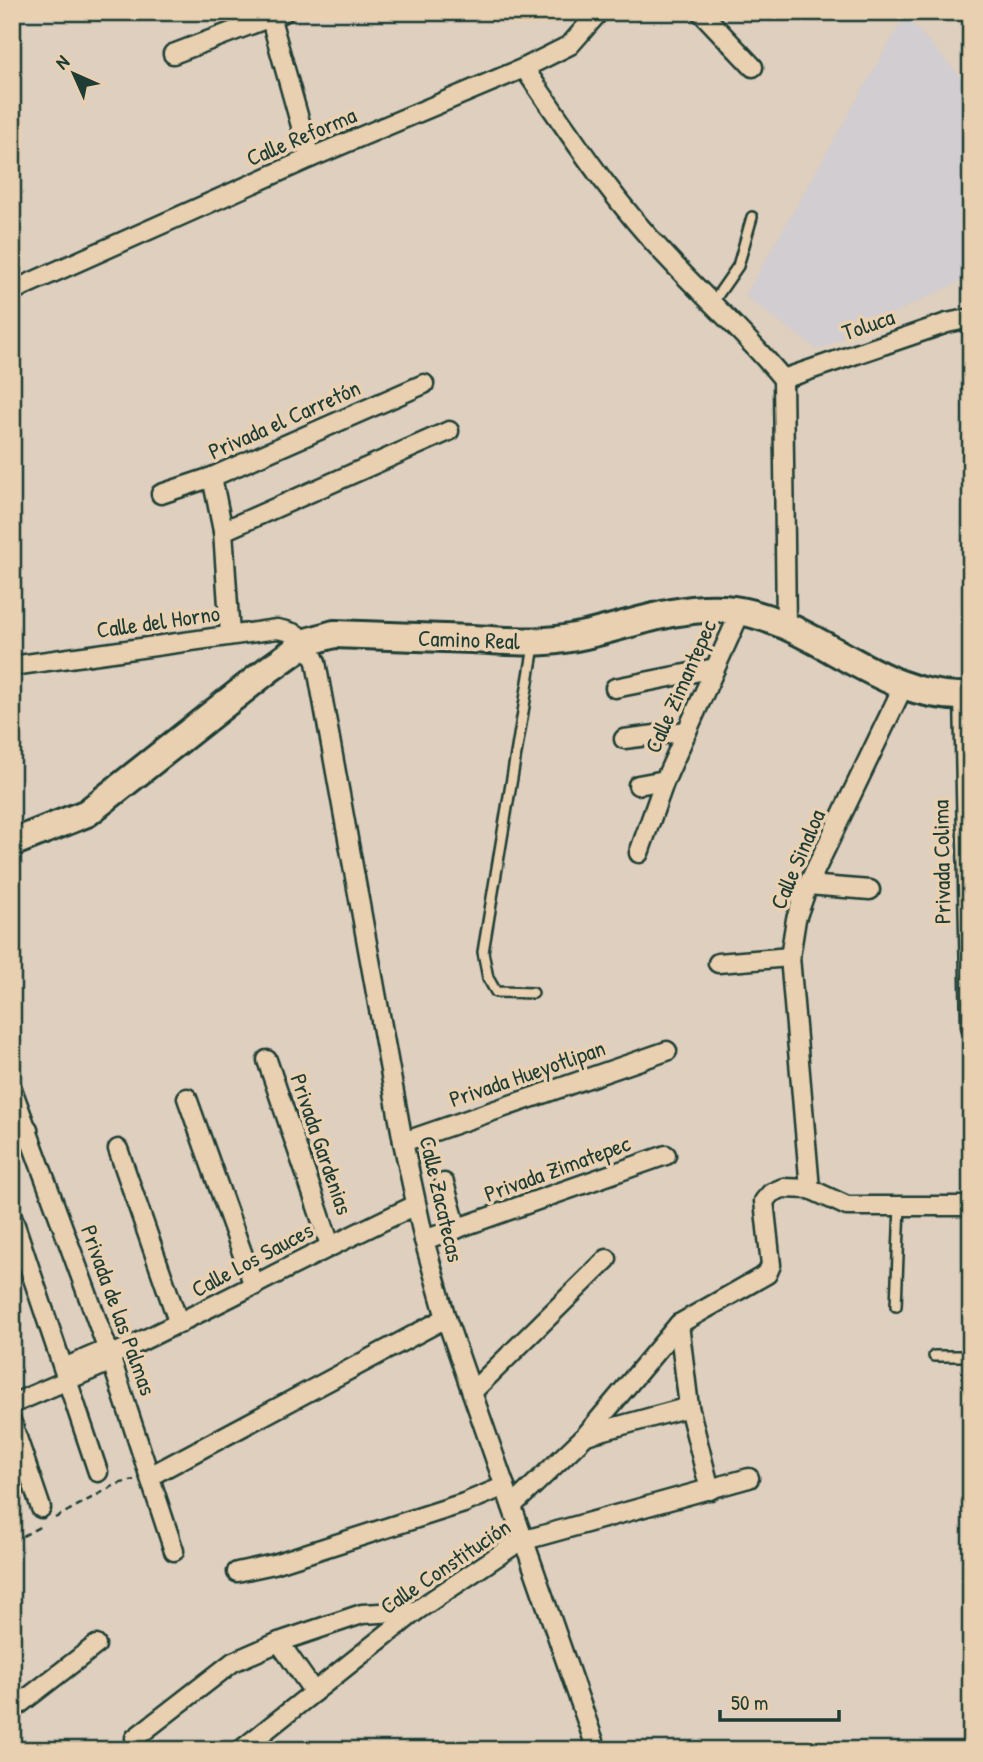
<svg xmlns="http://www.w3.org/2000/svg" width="983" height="1762" font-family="'Patrick Hand',sans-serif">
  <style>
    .built { fill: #d2cdd0 }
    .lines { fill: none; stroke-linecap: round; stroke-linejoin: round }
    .lane-casing { stroke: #1f3d34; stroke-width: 14 }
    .street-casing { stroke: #1f3d34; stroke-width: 23 }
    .secondary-casing { stroke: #1f3d34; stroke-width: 32 }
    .path { stroke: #1f3d34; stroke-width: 2.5; stroke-dasharray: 7 5; stroke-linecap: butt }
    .lane { stroke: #e8d0b0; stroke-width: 9 }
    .street { stroke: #e8d0b0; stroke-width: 18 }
    .secondary { stroke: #e8d0b0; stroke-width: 26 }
    .labels { text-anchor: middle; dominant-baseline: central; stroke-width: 7; stroke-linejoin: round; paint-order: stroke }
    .street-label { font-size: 23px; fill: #1f3d34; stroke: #e8d0b0 }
  </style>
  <rect width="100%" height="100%" fill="#decfbf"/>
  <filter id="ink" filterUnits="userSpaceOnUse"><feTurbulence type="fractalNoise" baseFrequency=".0143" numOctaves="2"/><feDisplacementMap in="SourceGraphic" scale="14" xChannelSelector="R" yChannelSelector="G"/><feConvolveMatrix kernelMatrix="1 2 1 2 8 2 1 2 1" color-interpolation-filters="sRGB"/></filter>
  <g filter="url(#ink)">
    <polygon class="built" points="905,15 971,88 971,276 818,350 745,296"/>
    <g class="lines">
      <g class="lane-casing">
        <g id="lane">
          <polyline points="713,302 738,266 752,217"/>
          <polyline points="533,993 496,992 488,978 483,952 534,646"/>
          <polyline points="896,1306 900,1205"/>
          <polyline points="934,1356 971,1356"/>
        </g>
      </g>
      <g class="street-casing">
        <g id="street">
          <polyline points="269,12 310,158"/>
          <polyline points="701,12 753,67"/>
          <polyline points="173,54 284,12"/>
          <path d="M524,68C569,133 614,202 669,259C707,300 748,336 783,379L786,626"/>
          <polyline points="12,291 310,158 524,68 570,45 599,12"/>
          <polyline points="783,379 947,323 971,318"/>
          <polyline points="212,477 223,531 230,635"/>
          <polyline points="161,494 212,477 424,384"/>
          <polyline points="223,531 449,431"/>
          <path d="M12,666L277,629C302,633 306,639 316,662L403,1142L424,1240L446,1318L597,1750"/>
          <polyline points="615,688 715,668"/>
          <polyline points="964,697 971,1026"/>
          <polyline points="624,739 687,731"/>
          <polyline points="638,785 665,780"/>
          <polyline points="639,853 665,780 740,613"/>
          <polyline points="808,885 870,890"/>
          <polyline points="718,963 790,957"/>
          <polyline points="267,1060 330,1245"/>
          <polyline points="12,1089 110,1356 174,1551"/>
          <polyline points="187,1098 254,1286"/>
          <polyline points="12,1138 28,1129"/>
          <polyline points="403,1142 667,1051"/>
          <polyline points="118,1149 179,1324"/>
          <polyline points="444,1183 457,1229"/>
          <polyline points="810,1189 790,957 796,919 808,885 904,685"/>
          <polyline points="12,1216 98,1472"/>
          <polyline points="424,1240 666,1155"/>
          <polyline points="679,1324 689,1407 710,1490"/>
          <path d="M110,1356C213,1308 313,1253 416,1205"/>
          <polyline points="64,1368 108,1349"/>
          <polyline points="472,1392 607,1259"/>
          <polyline points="12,1404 112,1361"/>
          <polyline points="12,1423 41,1508"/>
          <polyline points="586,1435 689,1407"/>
          <polyline points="150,1476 446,1318"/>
          <polyline points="512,1506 586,1435 679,1324 767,1274 771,1265 764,1201 771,1193 783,1188 810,1189 847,1206 971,1206"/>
          <polyline points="237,1572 274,1564 464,1503 505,1486"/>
          <polyline points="279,1642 314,1692"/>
          <polyline points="12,1710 96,1645"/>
          <polyline points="135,1738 233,1662 279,1642 362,1614 416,1611"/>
          <polyline points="241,1750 416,1611 511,1547 525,1540 749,1478"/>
        </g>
      </g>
      <g class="secondary-casing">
        <path id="secondary" d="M12,843L87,813L268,670L307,642L334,634C380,636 426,637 472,639C497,640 522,643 546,641C606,637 663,605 724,609C811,615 877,702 971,696"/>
      </g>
      <g class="path">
        <polyline points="55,1518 117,1484 134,1480"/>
        <polyline points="12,1542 43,1525"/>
      </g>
      <use href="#lane" class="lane"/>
      <use href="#street" class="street"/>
      <use href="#secondary" class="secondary"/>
    </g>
  </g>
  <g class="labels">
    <g class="street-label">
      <text transform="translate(301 136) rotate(-23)">Calle Reforma</text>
      <text transform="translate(868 324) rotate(-19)">Toluca</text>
      <text transform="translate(284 419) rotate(-24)">Privada el Carretón</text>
      <text transform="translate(158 621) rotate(-8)">Calle del Horno</text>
      <text transform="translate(469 639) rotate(2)">Camino Real</text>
      <text transform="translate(680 686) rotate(-66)">Calle Zimantepec</text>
      <text transform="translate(797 859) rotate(-67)">Calle Sinaloa</text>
      <text transform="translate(941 862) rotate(-91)">Privada Colima</text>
      <text transform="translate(527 1073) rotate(-19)">Privada Hueyotlipan</text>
      <text transform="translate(322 1144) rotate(71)">Privada Gardenias</text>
      <text transform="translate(557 1168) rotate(-20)">Privada Zimatepec</text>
      <text transform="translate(442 1199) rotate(77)">Calle Zacatecas</text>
      <text transform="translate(252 1259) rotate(-28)">Calle Los Sauces</text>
      <text transform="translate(119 1310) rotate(70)">Privada de las Palmas</text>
      <text transform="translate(445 1566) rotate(-34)">Calle Constitución</text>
    </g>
  </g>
  <rect width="983" height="1762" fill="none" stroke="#e8d0b0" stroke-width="42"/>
  <rect x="21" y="21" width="941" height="1720" fill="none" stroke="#1f3d34" stroke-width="2.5" filter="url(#ink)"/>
  <g transform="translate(74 74) rotate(315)" stroke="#e8d0b0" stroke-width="5" paint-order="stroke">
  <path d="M0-5L12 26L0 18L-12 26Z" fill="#1f3d34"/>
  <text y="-10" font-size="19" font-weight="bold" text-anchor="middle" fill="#1f3d34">N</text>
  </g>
  <path d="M720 1710v10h119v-10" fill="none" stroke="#1f3d34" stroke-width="3.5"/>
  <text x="731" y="1710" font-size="21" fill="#1f3d34" stroke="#e8d0b0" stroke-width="5" paint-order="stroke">50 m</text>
</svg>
